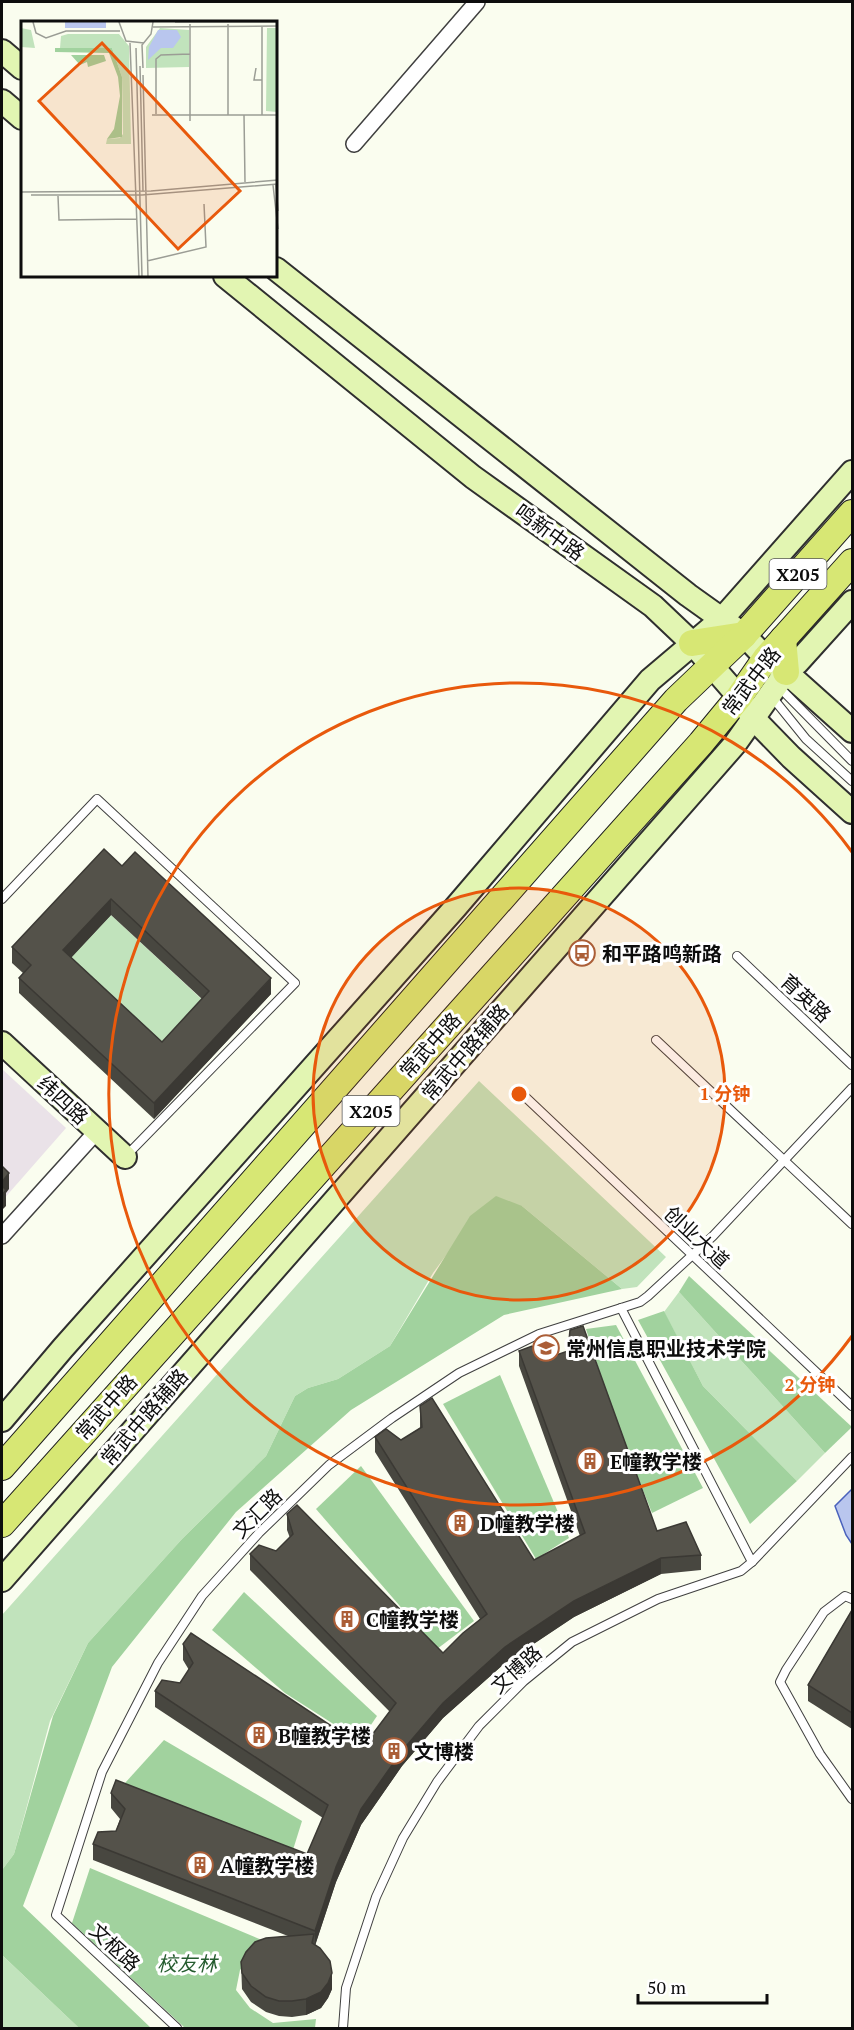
<svg xmlns="http://www.w3.org/2000/svg" width="854" height="2030" font-family="'PT Serif','Noto Sans SC',serif">
  <style>
    .industrial { fill: #eae2e8 }
    .green { fill: #c1e3bc }
    .forest { fill: #a1d29e }
    .water { fill: #b9c6ee; stroke: #4a62bc; stroke-width: 1.5 }
    .lines { fill: none; stroke-linecap: round; stroke-linejoin: round }
    .lane-casing { stroke: #404040; stroke-width: 10 }
    .street-casing { stroke: #404040; stroke-width: 18 }
    .secondary-casing { stroke: #2f2f2f; stroke-width: 26 }
    .primary-casing { stroke: #1e1e1e; stroke-width: 28 }
    .lane { stroke: #fff; stroke-width: 8 }
    .street { stroke: #fff; stroke-width: 15 }
    .secondary { stroke: #e2f5b2; stroke-width: 22 }
    .primary { stroke: #d7e774; stroke-width: 26 }
    .wall { fill: #484740; fill-rule: evenodd }
    .shaded-wall { fill: #3b3934 }
    .building { fill: #54524a; stroke: #3b3934; stroke-width: 1.5; fill-rule: evenodd }
    .ring { fill: none; stroke: #e8590c; stroke-width: 3 }
    .labels { text-anchor: middle; dominant-baseline: central; stroke-width: 6; stroke-linejoin: round; paint-order: stroke }
    .shield { fill: #fff; stroke: #565656; stroke-width: 1.5 }
    .shield-label { font-size: 18px; font-weight: bold; fill: #0d0d0d }
    .street-label { font-size: 20px; fill: #0d0d0d; stroke: #fff }
    .poi-label { font-size: 20px; font-weight: bold; fill: #0d0d0d; stroke: #fff; text-anchor: start }
    .park-label { font-size: 20px; font-style: italic; fill: #255c2f; stroke: #fff }
    .inset-road { fill: none; stroke: #9b9d95; stroke-width: 1.5 }
    .view { fill: #e8590c; fill-opacity: 0.15; stroke: #e8590c; stroke-width: 3 }
    .inset-edge { fill: none; stroke: #0d0d0d; stroke-width: 3 }
    .centre { fill: #e8590c; stroke: #fff; stroke-width: 3 }
    .ring-label { font-size: 18px; text-anchor: middle; font-weight: bold; fill: #e8590c; stroke: #fff; stroke-width: 6; stroke-linejoin: round; paint-order: stroke }
  </style>
  <rect width="100%" height="100%" fill="#fafdef"/>
  <polygon class="industrial" points="2,1069 66,1128 2,1201"/>
  <g class="green">
    <polygon points="111,915 209,1006 162,1058 63,966"/>
    <polygon points="479,1081 666,1257 637,1287 622,1289 522,1206 447,1254 433,1273 390,1346 338,1379 308,1388 295,1396 266,1456 182,1539 88,1643 50,1721 14,1854 2,1870 2,1615"/>
    <polygon points="679,1292 825,1453 797,1481 703,1386 664,1312"/>
    <polygon points="2,1955 4,1957 79,2028 2,2028"/>
  </g>
  <g class="forest">
    <polygon points="496,1196 522,1206 622,1289 504,1315 351,1410 236,1512 112,1667 23,1906 151,2028 79,2028 2,1955 2,1870 14,1854 53,1716 88,1643 182,1539 266,1456 295,1396 308,1388 338,1379 390,1346 470,1216"/>
    <polygon points="689,1276 852,1427 825,1453 679,1292"/>
    <polygon points="664,1311 703,1386 797,1481 750,1524 638,1320"/>
    <polygon points="616,1325 703,1488 652,1513 613,1414 586,1329"/>
    <polygon points="500,1375 569,1538 536,1559 443,1404"/>
    <polygon points="361,1466 474,1621 437,1649 316,1509"/>
    <polygon points="244,1592 377,1716 360,1741 285,1693 212,1630"/>
    <polygon points="164,1740 302,1821 292,1853 189,1818 125,1783"/>
    <polygon points="90,1868 274,1945 258,1949 240,1970 236,1990 250,2008 273,2023 316,2019 315,2028 185,2028 72,1923"/>
  </g>
  <polygon class="water" points="852,1489 852,1544 846,1535 835,1506"/>
  <g class="lines">
    <g class="lane-casing">
      <g id="lane">
        <polyline points="778,686 852,761"/>
        <polyline points="772,697 806,739 852,781"/>
        <polyline points="2,899 97,799 295,983 126,1156"/>
        <polyline points="737,956 852,1065"/>
        <polyline points="656,1040 852,1224"/>
        <polyline points="519,1091 852,1406"/>
        <polyline points="621,1308 752,1562"/>
        <polyline points="852,1599 845,1596 824,1612 786,1670 780,1682 820,1754 852,1799"/>
        <polyline points="177,2028 56,1915 102,1772 158,1663 202,1596 259,1533 329,1465 392,1418 459,1373 539,1334 640,1302 648,1296 713,1236 852,1088"/>
        <polyline points="343,2028 346,1988 376,1897 403,1838 437,1782 479,1726 524,1681 572,1642 658,1599 741,1571 752,1562 852,1457"/>
      </g>
    </g>
    <g class="street-casing">
      <g id="street">
        <polyline points="354,144 477,2"/>
        <polyline points="2,1236 97,1131"/>
      </g>
    </g>
    <g class="secondary-casing">
      <g id="secondary">
        <polyline points="2,51 22,68"/>
        <polyline points="2,101 22,118"/>
        <polyline points="276,269 688,595 744,635 766,658 786,672 852,731"/>
        <polyline points="225,276 473,477 653,606 692,643 739,697 753,718 791,757 852,812"/>
        <polyline points="2,1043 125,1157"/>
        <polyline points="2,1420 63,1348 455,908 650,680 722,619 852,472"/>
        <polyline points="2,1580 735,744 786,672 798,662 852,602"/>
      </g>
    </g>
    <g class="primary-casing">
      <g id="primary">
        <polyline points="783,639 786,672"/>
        <polyline points="692,643 744,635"/>
        <polyline points="2,1467 676,700 744,635 852,513"/>
        <polyline points="2,1524 701,743 739,697 766,658 852,562"/>
      </g>
    </g>
    <use href="#lane" class="lane"/>
    <use href="#street" class="street"/>
    <use href="#secondary" class="secondary"/>
    <use href="#primary" class="primary"/>
  </g>
  <g class="wall">
    <path d="M122,866L271,994L154,1119L19,993V978L23,973L12,963V947ZM111,915L202,999L162,1042L71,958Z"/>
    <polygon points="519,1351 657,1531 701,1555 701,1570 661,1574 574,1617 505,1663 443,1718 402,1766 361,1825 336,1882 315,1945 332,1989 328,1998 321,2008 306,2015 292,2017 279,2016 266,2012 251,2002 242,1989 241,1962 288,1936 93,1860 93,1844 116,1831 120,1819 111,1808 111,1793 307,1854 323,1818 155,1707 155,1691 180,1683 189,1670 183,1660 183,1644 363,1747 390,1712 250,1570 250,1554 276,1551 290,1538 287,1530 287,1514 443,1653 480,1619 375,1452 375,1437 401,1440 420,1428 420,1406 534,1560 580,1536 519,1366"/>
    <polygon points="852,1610 852,1729 808,1701 808,1685"/>
  </g>
  <g class="shaded-wall">
    <polygon points="111,899 111,915 63,966 63,950"/>
    <polygon points="271,978 271,994 154,1119 154,1103"/>
    <polygon points="9,1173 9,1189 6,1193 6,1206 2,1210 2,1182"/>
    <polygon points="661,1558 661,1574 574,1617 505,1663 443,1718 402,1766 361,1825 336,1882 315,1946 315,1931 336,1867 361,1809 402,1751 443,1703 505,1647 574,1601"/>
    <polygon points="332,1973 332,1989 328,1998 321,2008 306,2015 306,1999"/>
  </g>
  <g class="building">
    <path d="M104,849L122,866L135,852L271,978L154,1103L19,978L31,965L12,947ZM111,899L209,991L162,1042L63,950Z"/>
    <polygon points="2,1166 9,1173 2,1182"/>
    <polygon points="2,1186 6,1190 2,1195"/>
    <polygon points="583,1326 657,1531 686,1522 701,1555 661,1558 574,1601 505,1647 443,1703 402,1751 361,1809 336,1867 315,1931 93,1844 98,1832 116,1831 125,1809 111,1793 116,1780 307,1854 328,1805 155,1691 162,1680 180,1683 193,1663 183,1644 191,1633 363,1747 396,1703 250,1554 259,1545 276,1551 293,1534 287,1514 297,1505 443,1653 463,1633 487,1614 375,1437 386,1429 401,1440 422,1427 420,1406 432,1398 534,1560 585,1533 519,1351 532,1346 545,1359 568,1351 570,1330"/>
    <polygon points="852,1610 852,1713 808,1685"/>
    <polygon points="314,1934 312,1943 320,1948 330,1961 332,1973 328,1983 321,1992 306,1999 292,2001 279,2001 266,1997 251,1986 242,1973 241,1962 246,1952 255,1942 266,1938"/>
  </g>
  <circle cx="519" cy="1094" r="206" fill="#e8590c" fill-opacity=".12"/>
  <g class="ring">
    <circle cx="519" cy="1094" r="206"/>
    <path d="M852 1336A411 411 0 1 1 852 852"/>
  </g>
  <defs>
    <g id="bus-ring" transform="scale(1.35)"><circle r="9.5" fill="#fff" stroke="#ab5e37" stroke-width="1.5"/><path d="M-5-6H5V4H4V6H2V4H-2V6H-4V4H-5ZM-3.5-4V0h7V-4ZM-3.5 1.2v1.5H-2V1.2ZM2 1.2v1.5H3.5V1.2Z" fill="#ab5e37"/></g>
    <g id="university-ring" transform="scale(1.35)"><circle r="9.5" fill="#fff" stroke="#ab5e37" stroke-width="1.5"/><path d="M0-5L7-2L0 1L-7-2ZM-4 1L0 2.5L4 1V4Q0 6-4 4Z" fill="#ab5e37"/></g>
    <g id="building-ring" transform="scale(1.35)"><circle r="9.5" fill="#fff" stroke="#ab5e37" stroke-width="1.5"/><path d="M-4-6H4V6H1V3H-1V6H-4ZM-2.5-4.3h1.7v1.8h-1.7ZM.8-4.3h1.7v1.8H.8ZM-2.5-1h1.7V.8h-1.7ZM.8-1h1.7V.8H.8Z" fill="#ab5e37"/></g>
  </defs>
  <g fill-rule="evenodd">
    <use href="#bus-ring" x="582" y="953"/>
    <use href="#university-ring" x="546" y="1348"/>
    <use href="#building-ring" x="590" y="1461"/>
    <use href="#building-ring" x="460" y="1523"/>
    <use href="#building-ring" x="347" y="1619"/>
    <use href="#building-ring" x="259" y="1735"/>
    <use href="#building-ring" x="394" y="1751"/>
    <use href="#building-ring" x="200" y="1865"/>
  </g>
  <g class="labels">
    <g class="shield">
      <rect x="769.5" y="559" width="57" height="30" rx="4.5"/>
      <rect x="342.5" y="1096" width="57" height="30" rx="4.5"/>
    </g>
    <g class="shield-label">
      <text x="798" y="574">X205</text>
      <text x="371" y="1111">X205</text>
    </g>
    <g class="street-label">
      <text transform="translate(550 532) rotate(36)">鸣新中路</text>
      <text transform="translate(751 681) rotate(-52)">常武中路</text>
      <text transform="translate(806 998) rotate(43)">育英路</text>
      <text transform="translate(430 1045) rotate(-48)">常武中路</text>
      <text transform="translate(465 1052) rotate(-49)">常武中路辅路</text>
      <text transform="translate(63 1100) rotate(43)">纬四路</text>
      <text transform="translate(697 1237) rotate(43)">创业大道</text>
      <text transform="translate(106 1407) rotate(-48)">常武中路</text>
      <text transform="translate(144 1417) rotate(-49)">常武中路辅路</text>
      <text transform="translate(257 1513) rotate(-45)">文汇路</text>
      <text transform="translate(516 1669) rotate(-42)">文博路</text>
      <text transform="translate(115 1947) rotate(43)">文枢路</text>
    </g>
    <g class="poi-label">
      <text x="602" y="953">和平路鸣新路</text>
      <text x="566" y="1348">常州信息职业技术学院</text>
      <text x="610" y="1461">E幢教学楼</text>
      <text x="480" y="1523">D幢教学楼</text>
      <text x="366" y="1619">C幢教学楼</text>
      <text x="278" y="1735">B幢教学楼</text>
      <text x="414" y="1751">文博楼</text>
      <text x="220" y="1865">A幢教学楼</text>
    </g>
    <g class="park-label">
      <text x="187" y="1963">校友林</text>
    </g>
  </g>
  <g transform="translate(21 21)">
    <rect width="256" height="256" fill="#fafdef"/>
    <path d="M0,7L10,9L14,27L0,26ZM139,7L168,9V46L125,47V26ZM246,7H256V91L245,90ZM47,13H98L108,25L110,123H85L86,118L99,117L102,113L101,56L91,27H39L40,15Z" fill="#c1e3bc"/>
    <path d="M34,27H91L101,56V116L86,118L93,108L99,75L97,56L88,32L34,31ZM50,34H83L85,40L67,46L66,41L59,44Z" fill="#a1d29e"/>
    <path d="M44,1H85V7H44ZM137,9H156L160,16L152,27H140L127,39L128,26Z" fill="#b9c6ee"/>
    <path class="inset-road" d="M12,1L15,12L25,17L45,10H99M98,1L105,20L123,22M154,1H257M169,3V100M207,3V94M132,6L257,5M109,22L118,256M115,27L121,256M119,45L122,170M122,47L121,24L130,13L132,1M235,47L233,59H241M122,54L127,256M135,93V38L140,34L169,33M131,94H257M223,94L224,161M241,94V5M252,164L257,208M255,164L257,190M0,171L130,170L257,159M10,174H121L257,163M37,175L38,199L116,198M126,240L185,226L183,183"/>
    <path class="view" d="M81,22L219,170L157,228L18,80Z"/>
    <rect width="256" height="256" class="inset-edge"/>
  </g>
  <circle cx="519" cy="1094" r="9" class="centre"/>
  <g class="ring-label">
    <text x="725" y="1100">1 分钟</text>
    <text x="810" y="1391">2 分钟</text>
  </g>
  <rect width="854" height="2030" fill="none" stroke="#0d0d0d" stroke-width="6"/>
  <path d="M638 1994v9h129v-9" fill="none" stroke="#0d0d0d" stroke-width="3"/>
  <text x="647" y="1994" font-size="18" fill="#0d0d0d" stroke="#ffffff" stroke-width="4.5" paint-order="stroke">50 m</text>
</svg>
